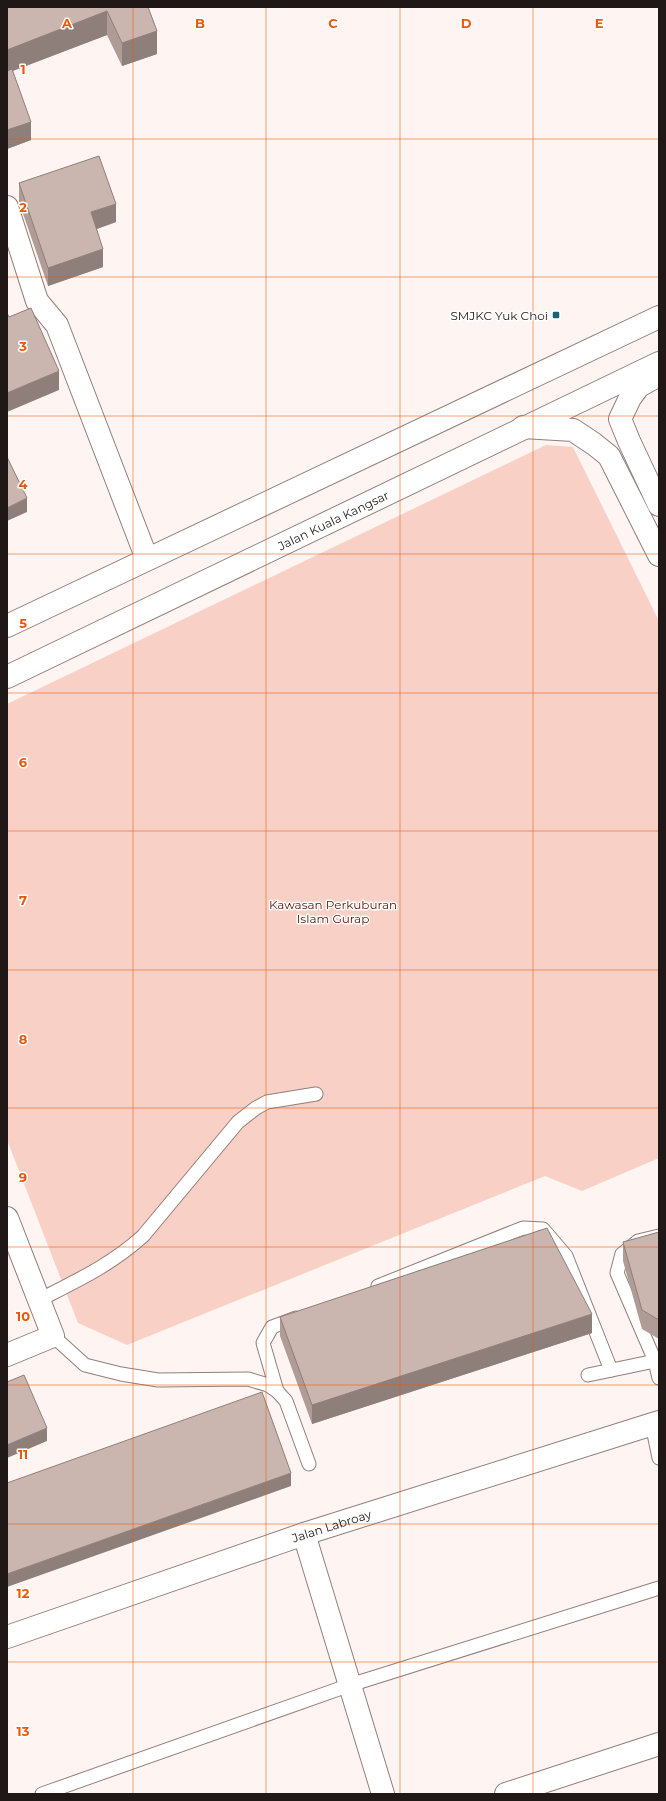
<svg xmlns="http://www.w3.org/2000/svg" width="666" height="1801" font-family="Montserrat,sans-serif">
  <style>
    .green { fill: #f8d0c5 }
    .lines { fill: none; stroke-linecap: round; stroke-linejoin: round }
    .service-casing { stroke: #927e79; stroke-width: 15 }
    .minor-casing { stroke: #927e79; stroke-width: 24 }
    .primary-casing { stroke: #927e79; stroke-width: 24 }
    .trunk-casing { stroke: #927e79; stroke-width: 24 }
    .service { stroke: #fff; stroke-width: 13 }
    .minor { stroke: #fff; stroke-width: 22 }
    .primary { stroke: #fff; stroke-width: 22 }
    .trunk { stroke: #fff; stroke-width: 22 }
    .wall { fill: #af9c96 }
    .shaded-wall { fill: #8e7f7a }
    .building { fill: #cbb5af; stroke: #8e7f7a }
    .grid { fill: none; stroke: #e8590c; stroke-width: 1; stroke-opacity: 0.55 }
    .poi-dot { fill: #1a6271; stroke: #fff; stroke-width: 1.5 }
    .labels { text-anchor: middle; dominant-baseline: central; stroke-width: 3; stroke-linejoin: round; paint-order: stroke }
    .poi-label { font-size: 12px; fill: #201816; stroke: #fff; text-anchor: end }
    .street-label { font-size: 12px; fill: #201816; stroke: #fff }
    .park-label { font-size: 12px; fill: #591907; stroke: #fff }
    .grid-label { font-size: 13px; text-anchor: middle; font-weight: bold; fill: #e8590c; stroke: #fff; stroke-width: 3; stroke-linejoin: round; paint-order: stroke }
  </style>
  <rect width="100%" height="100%" fill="#fef5f2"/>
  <polygon class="green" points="546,445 573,447 659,621 659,1158 582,1191 545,1176 127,1345 78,1323 7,1140 7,704"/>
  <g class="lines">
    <g class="service-casing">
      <g id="service">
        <polyline points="378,1286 523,1228 543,1229 566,1256 611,1370"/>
        <path d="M39,1300C76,1281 111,1265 143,1236L238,1122L256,1108L267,1102L316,1094"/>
        <polyline points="53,1336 85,1365 121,1374 158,1380 248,1379 268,1385 277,1391 286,1401 309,1464"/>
        <polyline points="659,1360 655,1361 659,1378"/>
        <polyline points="588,1375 655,1361 617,1273 622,1254 638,1241 659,1236"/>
        <polyline points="277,1391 263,1343 272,1327 296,1318"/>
        <polyline points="652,1424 659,1458"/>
        <polyline points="42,1794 350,1685 659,1588"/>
      </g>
    </g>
    <g class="minor-casing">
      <g id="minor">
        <polyline points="7,207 37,301 57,325 147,559"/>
        <polyline points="659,375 639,386 630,398 620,419 629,441 659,505"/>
        <polyline points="523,427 573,430 594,444 609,456 659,555"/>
        <polyline points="7,1218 53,1336 7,1355"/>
        <polyline points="304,1534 383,1794"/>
        <polyline points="506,1794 659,1744"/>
      </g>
    </g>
    <g class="primary-casing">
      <g id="primary">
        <path id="s1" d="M7,1637L304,1534L659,1422"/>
      </g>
    </g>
    <g class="trunk-casing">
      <g id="trunk">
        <polyline points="7,626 659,317"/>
        <path id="s2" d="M7,677L659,363"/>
      </g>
    </g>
    <use href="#service" class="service"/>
    <use href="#minor" class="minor"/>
    <use href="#primary" class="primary"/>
    <use href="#trunk" class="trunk"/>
  </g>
  <g class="wall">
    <polygon points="7,7 148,7 157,54 122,66 107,35 13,71 31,140 7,149"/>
    <polygon points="19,183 116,222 97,229 103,267 48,286 19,202"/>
    <polygon points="659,1232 659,1339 642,1329 623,1261 623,1242"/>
    <polygon points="280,1317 592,1333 312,1424 280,1336"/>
  </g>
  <g class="shaded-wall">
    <polygon points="107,11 107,35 7,73 7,50"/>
    <polygon points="157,31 157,54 122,66 122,43"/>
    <polygon points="31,122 31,140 7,149 7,130"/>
    <polygon points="116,204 116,222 91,231 91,212"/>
    <polygon points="103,249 103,267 48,286 48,268"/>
    <polygon points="59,371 59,390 7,412 7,393"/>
    <polygon points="27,498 27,512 7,521 7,508"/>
    <polygon points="592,1314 592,1333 312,1424 312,1405"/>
    <polygon points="47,1428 47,1441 7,1458 7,1445"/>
    <polygon points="291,1473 291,1486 7,1587 7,1574"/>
  </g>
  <g class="building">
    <polygon points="7,7 148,7 157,31 122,43 107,11 7,50"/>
    <polygon points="12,69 31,122 7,130 7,71"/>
    <polygon points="99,156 116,204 91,212 103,249 48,268 19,183"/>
    <polygon points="31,308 59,371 7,393 7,313 9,317"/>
    <polygon points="7,457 27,498 7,508"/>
    <polygon points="547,1228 592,1314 312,1405 280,1317"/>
    <polygon points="659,1232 659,1320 642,1310 623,1242"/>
    <polygon points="24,1375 47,1428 7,1445 7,1382"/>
    <polygon points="262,1392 291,1473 7,1574 7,1483"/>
  </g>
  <path class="grid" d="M133,7V1794M266,7V1794M400,7V1794M533,7V1794M7,139H659M7,277H659M7,416H659M7,554H659M7,693H659M7,831H659M7,970H659M7,1108H659M7,1247H659M7,1385H659M7,1524H659M7,1662H659"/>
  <rect class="poi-dot" x="552" y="311" width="8" height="8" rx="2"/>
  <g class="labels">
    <g class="poi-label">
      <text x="548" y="315">SMJKC Yuk Choi</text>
    </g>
    <g class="street-label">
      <text stroke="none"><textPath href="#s2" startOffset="362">Jalan Kuala Kangsar</textPath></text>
      <text stroke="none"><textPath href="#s1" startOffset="343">Jalan Labroay</textPath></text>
    </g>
    <g class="park-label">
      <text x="333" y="904">Kawasan Perkuburan<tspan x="333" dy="14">Islam Gurap</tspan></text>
    </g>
  </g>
  <g class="grid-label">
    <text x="67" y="28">A</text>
    <text x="200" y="28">B</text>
    <text x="333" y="28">C</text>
    <text x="466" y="28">D</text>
    <text x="599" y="28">E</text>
    <text x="23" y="74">1</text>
    <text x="23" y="212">2</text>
    <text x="23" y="351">3</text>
    <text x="23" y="489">4</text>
    <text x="23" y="628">5</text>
    <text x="23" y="767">6</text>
    <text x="23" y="905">7</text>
    <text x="23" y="1044">8</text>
    <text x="23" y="1182">9</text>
    <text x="23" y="1321">10</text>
    <text x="23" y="1459">11</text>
    <text x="23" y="1598">12</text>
    <text x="23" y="1736">13</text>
  </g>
  <rect width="666" height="1801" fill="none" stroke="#201816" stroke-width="16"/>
</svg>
